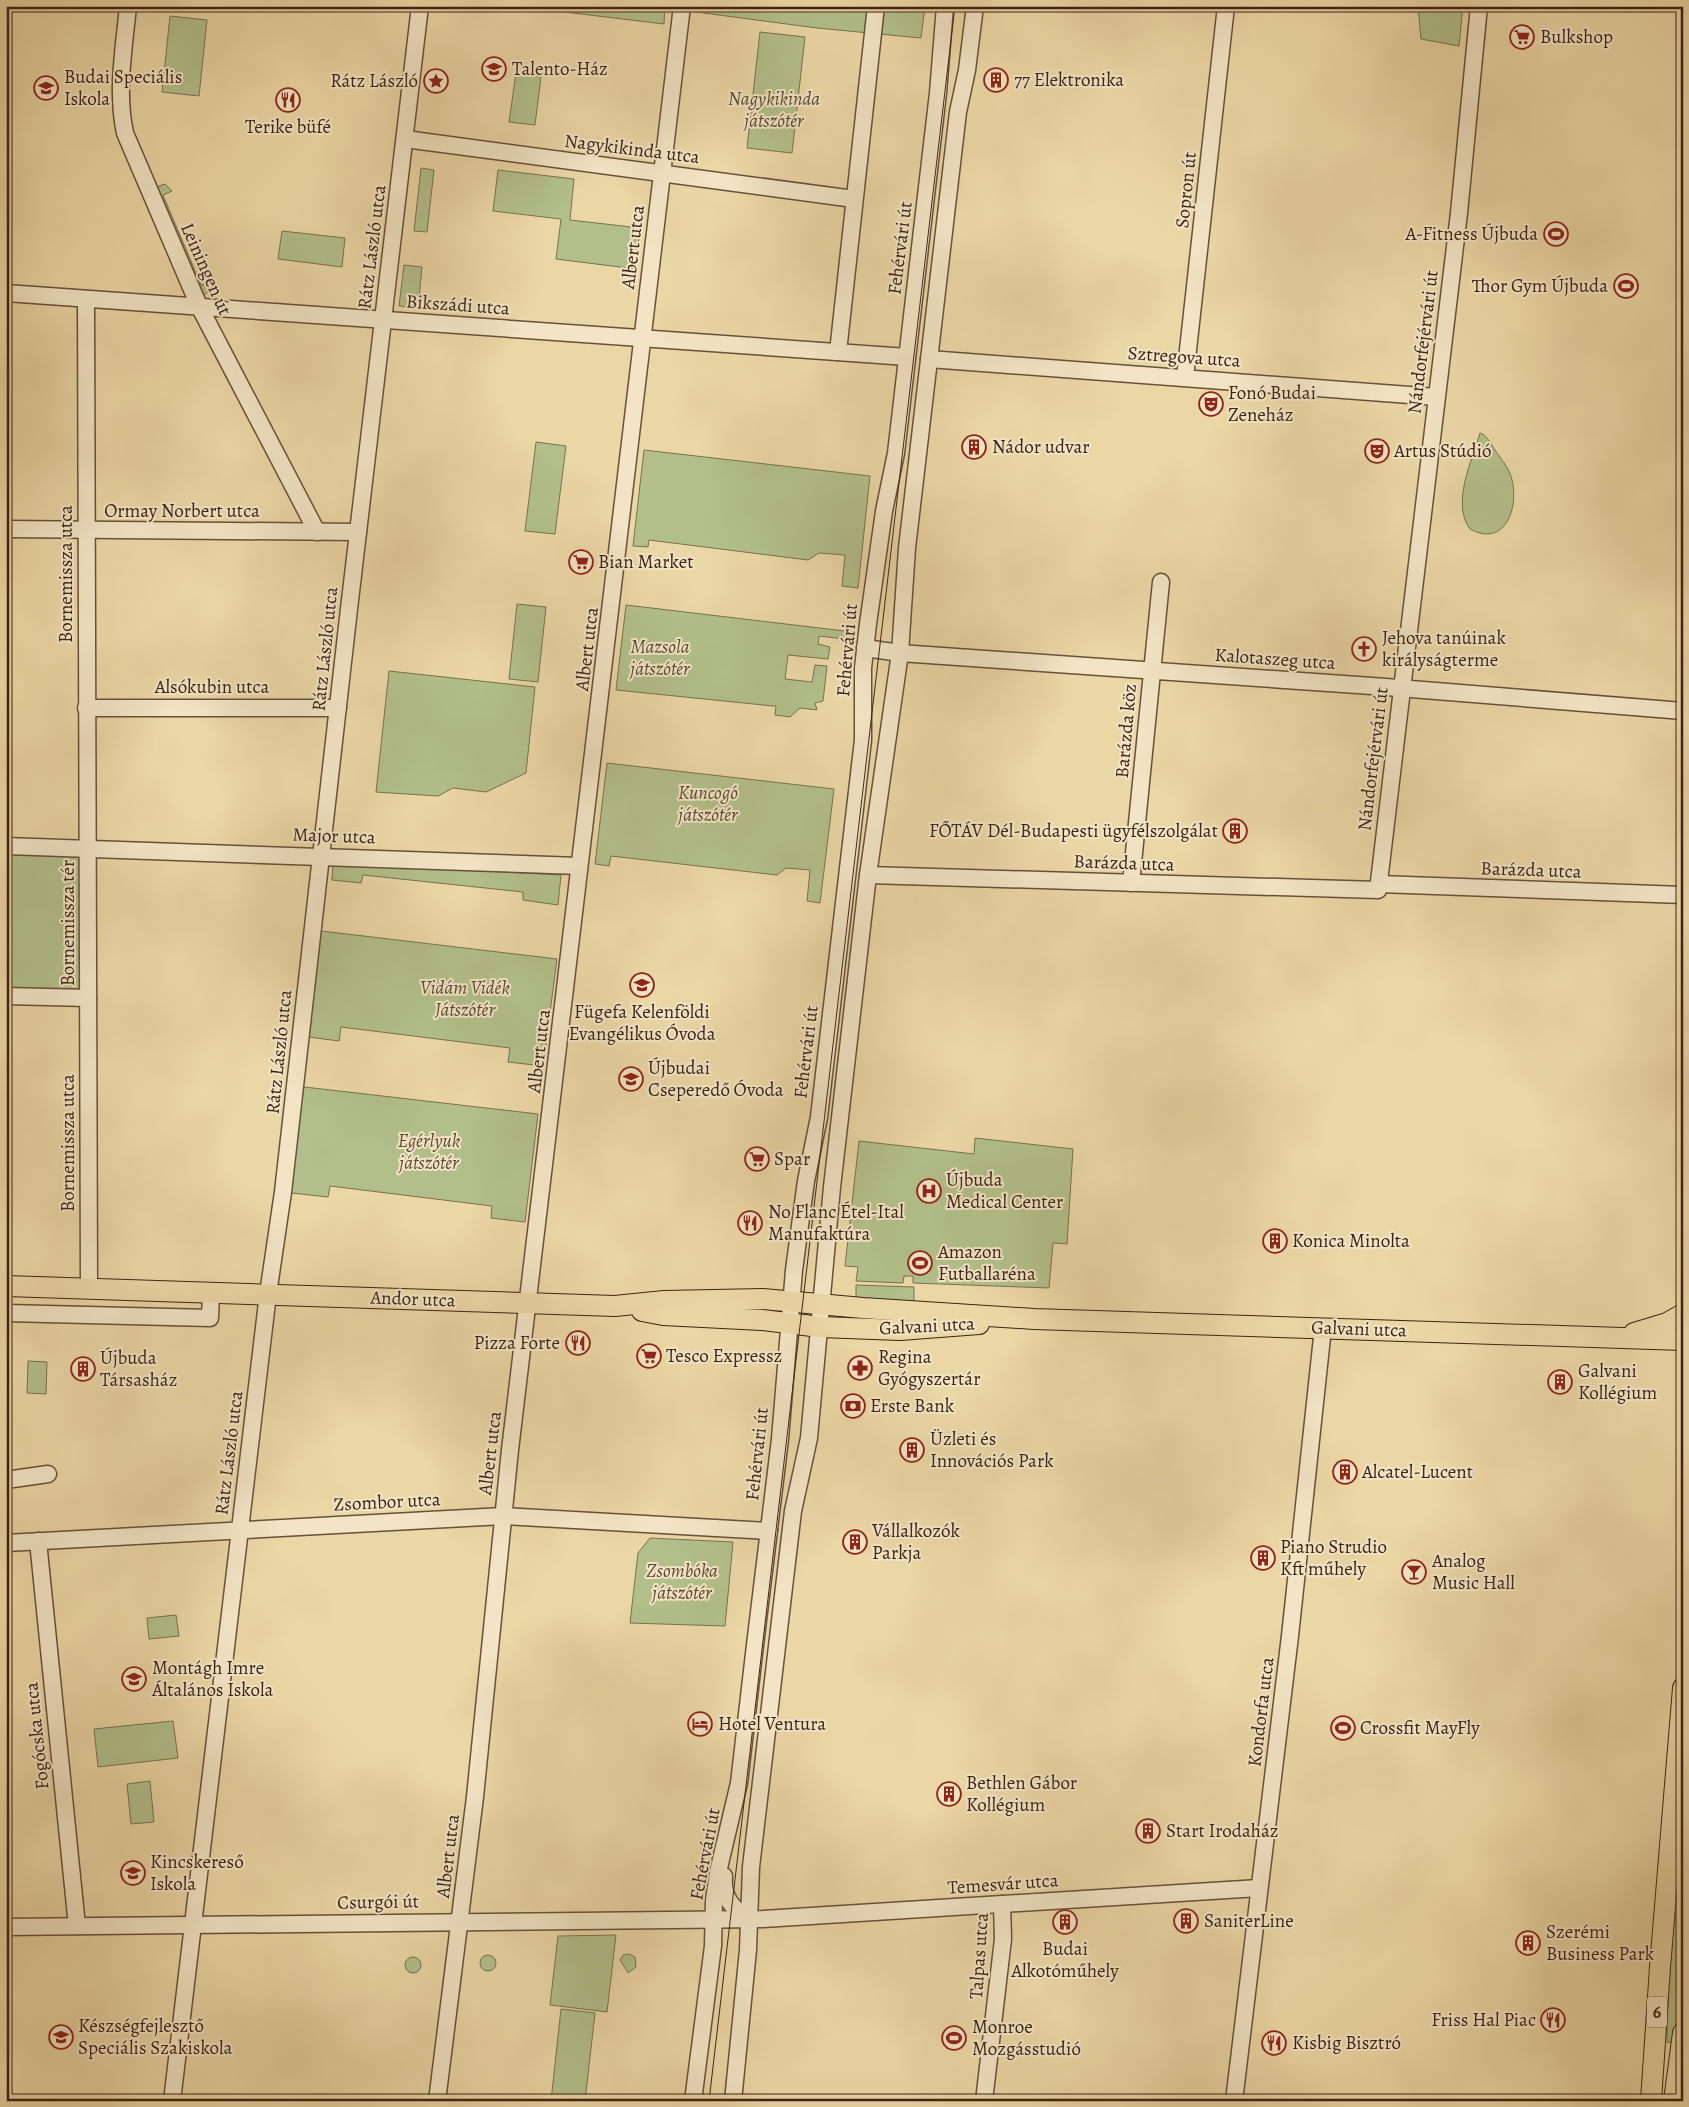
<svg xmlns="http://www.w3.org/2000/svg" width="1689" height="2107" font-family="Alegreya,serif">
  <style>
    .green { fill: #b2bf8a; stroke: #787150 }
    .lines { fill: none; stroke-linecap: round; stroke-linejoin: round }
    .minor-casing { stroke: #68503a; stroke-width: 19 }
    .major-casing { stroke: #3d2317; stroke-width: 22 }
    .minor { stroke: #f2e4c4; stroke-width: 16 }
    .major { stroke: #ebd6a5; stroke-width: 20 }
    .tram { stroke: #3d2317; stroke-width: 1 }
    .labels { text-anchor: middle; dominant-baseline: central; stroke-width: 4; stroke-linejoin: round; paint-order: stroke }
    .shield { fill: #f2e4c4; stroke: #735d4b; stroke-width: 1 }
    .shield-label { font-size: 18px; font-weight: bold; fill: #3d2317 }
    .poi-label { font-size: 19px; fill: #3d2317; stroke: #f2e4c4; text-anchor: start }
    .park-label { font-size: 19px; font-style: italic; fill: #5a4a34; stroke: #f2e4c4 }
    .street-label { font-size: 19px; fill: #3d2317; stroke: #f2e4c4 }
  </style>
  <rect width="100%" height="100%" fill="#ebd6a5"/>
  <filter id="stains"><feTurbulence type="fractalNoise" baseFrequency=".004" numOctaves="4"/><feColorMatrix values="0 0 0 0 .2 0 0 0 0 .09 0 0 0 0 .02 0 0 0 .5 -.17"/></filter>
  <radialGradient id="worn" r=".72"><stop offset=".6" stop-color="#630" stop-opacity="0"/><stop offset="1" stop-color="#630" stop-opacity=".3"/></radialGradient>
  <g class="green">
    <polygon points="515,6 665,6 664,24"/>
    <polygon points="696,6 925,6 921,38 817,28 696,12"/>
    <polygon points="1418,6 1463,6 1459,46 1421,39"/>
    <polygon points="170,16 207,20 199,96 162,92"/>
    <polygon points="760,32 805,37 792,153 747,148"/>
    <polygon points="516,73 541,77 535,125 509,122"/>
    <polygon points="421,168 434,170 427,232 414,231"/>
    <polygon points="498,170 574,179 570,220 640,228 636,269 556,259 561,219 493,211"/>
    <polygon points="165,184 172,191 163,195 201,285 211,283 210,291 202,296 156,187"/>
    <polygon points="282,231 345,238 342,267 278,259"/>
    <polygon points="404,265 422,267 418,308 399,306"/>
    <path d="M1480,433C1487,435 1491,444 1495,450C1501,459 1510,469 1512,480C1519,508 1505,548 1470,529C1451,503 1472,461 1480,433Z"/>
    <polygon points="536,442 566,446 555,534 525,531"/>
    <polygon points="644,450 870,476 858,588 842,586 845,555 819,553 808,560 649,540 648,547 633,546"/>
    <polygon points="517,604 546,607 538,682 509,679"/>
    <polygon points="626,605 853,632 853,640 819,636 818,644 830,647 828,659 788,655 785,679 812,682 815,665 827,666 823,701 815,703 817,710 800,708 790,717 775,715 776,706 773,706 616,690"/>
    <polygon points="389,671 535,687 526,773 486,792 453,788 438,796 376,792"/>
    <polygon points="607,763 834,789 820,903 807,901 810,870 786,868 777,875 611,856 609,866 595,864"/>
    <polygon points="6,846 88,849 88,998 6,996"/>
    <polygon points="333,863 561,875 558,905 523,900 523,892 363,875 361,883 332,880"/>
    <polygon points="313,930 557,959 543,1066 508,1062 510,1048 341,1027 339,1041 301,1036"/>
    <polygon points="296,1086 538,1114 525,1222 491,1218 492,1206 330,1186 328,1197 283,1192"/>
    <polygon points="975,1138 1073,1149 1067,1244 1053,1243 1049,1288 913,1283 913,1276 904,1276 903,1283 856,1281 858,1267 845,1266 859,1141 974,1154"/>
    <polygon points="856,1285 914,1287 914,1301 856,1299"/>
    <polygon points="28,1361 47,1362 46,1394 27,1393"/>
    <polygon points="650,1538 733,1542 725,1626 630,1623 638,1553"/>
    <polygon points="176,1615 179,1636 149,1639 147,1618"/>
    <polygon points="173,1721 178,1758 98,1767 94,1729"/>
    <polygon points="1683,1775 1683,1984 1674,2043 1667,2042 1668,1990"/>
    <polygon points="150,1781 154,1822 131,1824 127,1784"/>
    <polygon points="616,1935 607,2012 550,2005 558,1936"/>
    <polygon points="629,1954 635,1957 636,1967 628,1973 620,1960 623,1955"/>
    <circle cx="488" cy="1963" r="8"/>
    <circle cx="413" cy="1965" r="8"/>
    <polygon points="561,2009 595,2013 585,2101 551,2101"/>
  </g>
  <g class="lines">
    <g class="minor-casing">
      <g id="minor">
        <path d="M128,6C124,48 116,92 125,133L199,306L317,532"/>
        <polyline points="405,139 854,199"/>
        <polyline points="6,293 907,357"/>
        <polyline points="86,299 89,1289"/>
        <polyline points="838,352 876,6"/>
        <polyline points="929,359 1436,397"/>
        <polyline points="1185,377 1226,6"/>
        <polyline points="6,529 358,532"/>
        <polyline points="865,648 900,653 1386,687 1683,711"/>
        <polyline points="86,708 338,708"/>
        <polyline points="6,846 579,866"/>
        <polyline points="868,875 1378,890 1459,213 1479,6"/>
        <polyline points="1131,883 1161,582"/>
        <polyline points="1379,884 1683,895"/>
        <polyline points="6,996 88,998"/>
        <polyline points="6,1313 210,1318 211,1293"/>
        <polyline points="6,1480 48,1474"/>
        <polyline points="38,1541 77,1926"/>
        <polyline points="6,1543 503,1516 769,1531"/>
        <path d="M724,1876C722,1897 732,1909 750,1919"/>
        <polyline points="6,1927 763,1919 1259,1888"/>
        <polyline points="172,2101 268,1294 283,1192 349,609 420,6"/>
        <polyline points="437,2101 475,1797 510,1450 682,6"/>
        <polyline points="693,2101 713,1946 714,1900 718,1872 739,1783 755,1645 780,1439 794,1270 806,1181 819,1117 863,740 863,668 868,624 884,511 896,453 938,93 945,6"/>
        <polyline points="733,2101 748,1950 751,1867 793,1511 809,1438 832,1187 868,875 900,653 907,548 958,112 967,70 975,6"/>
        <polyline points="984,2101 1003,1939 1002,1904"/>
        <polyline points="1234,2101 1290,1636 1323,1328"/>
      </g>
    </g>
    <g class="major-casing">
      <g id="major">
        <polyline points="6,1286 615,1306 664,1301 763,1299 863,1308 1034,1319 1683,1340"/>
        <polyline points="642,1311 663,1315 762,1320 820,1327 900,1330 979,1324"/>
        <polyline points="1634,1333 1667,1323 1683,1314"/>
        <polyline points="1651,2101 1660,1967 1683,1688"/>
        <polyline points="1674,2101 1683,2033"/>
      </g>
    </g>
    <use href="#minor" class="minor"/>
    <use href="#major" class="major"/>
    <polyline class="tram" points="709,2101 955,6"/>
  </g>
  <defs>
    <g id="supermarket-ring" transform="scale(1.25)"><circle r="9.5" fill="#f2e4c4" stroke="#8f2418" stroke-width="1.5"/><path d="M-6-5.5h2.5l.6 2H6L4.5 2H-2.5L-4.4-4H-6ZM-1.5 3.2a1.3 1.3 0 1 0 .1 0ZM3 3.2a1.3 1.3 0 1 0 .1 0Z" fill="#8f2418"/></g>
    <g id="school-ring" transform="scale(1.25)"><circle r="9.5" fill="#f2e4c4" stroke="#8f2418" stroke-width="1.5"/><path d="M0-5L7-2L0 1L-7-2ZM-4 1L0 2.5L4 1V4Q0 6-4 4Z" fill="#8f2418"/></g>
    <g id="building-ring" transform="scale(1.25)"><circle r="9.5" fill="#f2e4c4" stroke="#8f2418" stroke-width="1.5"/><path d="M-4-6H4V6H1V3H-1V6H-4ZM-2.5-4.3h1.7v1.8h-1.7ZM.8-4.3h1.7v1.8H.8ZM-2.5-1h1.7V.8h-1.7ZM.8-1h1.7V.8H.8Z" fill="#8f2418"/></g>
    <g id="sight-ring" transform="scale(1.25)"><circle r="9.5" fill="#f2e4c4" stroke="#8f2418" stroke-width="1.5"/><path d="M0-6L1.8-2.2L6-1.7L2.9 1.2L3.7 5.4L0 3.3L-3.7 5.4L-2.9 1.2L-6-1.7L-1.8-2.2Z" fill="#8f2418"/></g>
    <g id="restaurant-ring" transform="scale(1.25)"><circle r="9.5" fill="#f2e4c4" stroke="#8f2418" stroke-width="1.5"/><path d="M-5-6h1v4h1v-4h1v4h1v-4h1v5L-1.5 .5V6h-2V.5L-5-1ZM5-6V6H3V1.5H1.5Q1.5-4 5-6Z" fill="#8f2418"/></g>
    <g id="stadium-ring" transform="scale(1.25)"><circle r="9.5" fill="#f2e4c4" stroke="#8f2418" stroke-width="1.5"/><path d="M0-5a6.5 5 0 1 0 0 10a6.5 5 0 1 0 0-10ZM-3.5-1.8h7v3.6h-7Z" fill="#8f2418"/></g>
    <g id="theatre-ring" transform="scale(1.25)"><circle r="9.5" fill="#f2e4c4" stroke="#8f2418" stroke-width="1.5"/><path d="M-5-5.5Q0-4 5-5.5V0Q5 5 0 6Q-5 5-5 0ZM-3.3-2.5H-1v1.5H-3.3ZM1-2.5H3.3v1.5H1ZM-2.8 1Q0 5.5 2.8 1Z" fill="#8f2418"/></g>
    <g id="church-ring" transform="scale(1.25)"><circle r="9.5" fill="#f2e4c4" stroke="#8f2418" stroke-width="1.5"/><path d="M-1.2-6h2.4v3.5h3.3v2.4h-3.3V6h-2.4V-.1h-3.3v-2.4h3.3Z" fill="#8f2418"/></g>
    <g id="hospital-ring" transform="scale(1.25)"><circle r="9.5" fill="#f2e4c4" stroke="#8f2418" stroke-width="1.5"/><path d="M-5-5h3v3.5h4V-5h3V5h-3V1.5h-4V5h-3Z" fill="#8f2418"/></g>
    <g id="pharmacy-ring" transform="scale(1.25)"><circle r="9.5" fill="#f2e4c4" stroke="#8f2418" stroke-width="1.5"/><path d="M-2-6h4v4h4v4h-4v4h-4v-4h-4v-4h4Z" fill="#8f2418"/></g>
    <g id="bank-ring" transform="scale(1.25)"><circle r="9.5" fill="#f2e4c4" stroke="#8f2418" stroke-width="1.5"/><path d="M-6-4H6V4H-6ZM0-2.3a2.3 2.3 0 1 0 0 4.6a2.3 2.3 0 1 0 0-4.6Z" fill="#8f2418"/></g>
    <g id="bar-ring" transform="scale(1.25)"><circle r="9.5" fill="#f2e4c4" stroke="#8f2418" stroke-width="1.5"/><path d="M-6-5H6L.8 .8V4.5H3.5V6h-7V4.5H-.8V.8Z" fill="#8f2418"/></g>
    <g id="hotel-ring" transform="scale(1.25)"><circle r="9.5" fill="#f2e4c4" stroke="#8f2418" stroke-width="1.5"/><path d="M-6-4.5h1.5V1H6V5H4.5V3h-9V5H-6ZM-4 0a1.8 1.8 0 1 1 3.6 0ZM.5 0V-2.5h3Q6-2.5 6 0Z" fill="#8f2418"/></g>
  </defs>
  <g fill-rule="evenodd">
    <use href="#supermarket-ring" x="1522" y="37"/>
    <use href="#school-ring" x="494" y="69"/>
    <use href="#building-ring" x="996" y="80"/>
    <use href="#sight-ring" x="436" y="81"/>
    <use href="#school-ring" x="46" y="88"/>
    <use href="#restaurant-ring" x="288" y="100"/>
    <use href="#stadium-ring" x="1556" y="234"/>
    <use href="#stadium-ring" x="1626" y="286"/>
    <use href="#theatre-ring" x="1211" y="404"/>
    <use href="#building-ring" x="974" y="447"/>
    <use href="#theatre-ring" x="1377" y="451"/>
    <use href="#supermarket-ring" x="581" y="562"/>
    <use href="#church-ring" x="1364" y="649"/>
    <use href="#building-ring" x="1235" y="831"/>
    <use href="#school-ring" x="642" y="985"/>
    <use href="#school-ring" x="631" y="1079"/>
    <use href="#supermarket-ring" x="757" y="1159"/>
    <use href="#hospital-ring" x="929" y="1191"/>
    <use href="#restaurant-ring" x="750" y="1223"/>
    <use href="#building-ring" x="1275" y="1241"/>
    <use href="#stadium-ring" x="920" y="1263"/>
    <use href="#restaurant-ring" x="578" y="1343"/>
    <use href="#supermarket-ring" x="649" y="1356"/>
    <use href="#pharmacy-ring" x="860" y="1368"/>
    <use href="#building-ring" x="83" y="1369"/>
    <use href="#building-ring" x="1560" y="1382"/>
    <use href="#bank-ring" x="853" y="1406"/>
    <use href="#building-ring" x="912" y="1450"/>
    <use href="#building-ring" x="1345" y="1472"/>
    <use href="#building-ring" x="855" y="1542"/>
    <use href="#building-ring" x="1263" y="1558"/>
    <use href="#bar-ring" x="1414" y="1572"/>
    <use href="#school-ring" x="134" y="1679"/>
    <use href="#hotel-ring" x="700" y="1724"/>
    <use href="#stadium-ring" x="1343" y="1728"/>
    <use href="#building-ring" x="949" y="1794"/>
    <use href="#building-ring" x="1148" y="1831"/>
    <use href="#school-ring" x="133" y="1873"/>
    <use href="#building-ring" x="1186" y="1921"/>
    <use href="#building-ring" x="1065" y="1922"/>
    <use href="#building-ring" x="1528" y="1943"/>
    <use href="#restaurant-ring" x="1553" y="2020"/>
    <use href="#school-ring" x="61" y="2037"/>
    <use href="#stadium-ring" x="954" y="2038"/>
    <use href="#restaurant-ring" x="1274" y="2043"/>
  </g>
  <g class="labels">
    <rect class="shield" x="1647" y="1996.5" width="20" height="31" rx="4"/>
    <g class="shield-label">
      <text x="1657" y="2012">6</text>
    </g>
    <g class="poi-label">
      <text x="1540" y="37">Bulkshop</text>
      <text x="512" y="69">Talento-Ház</text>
      <text x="64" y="77">Budai Speciális<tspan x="64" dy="22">Iskola</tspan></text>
      <text x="1014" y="80">77 Elektronika</text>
      <text x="418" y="81" text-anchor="end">Rátz László</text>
      <text x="288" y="127" text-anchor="middle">Terike büfé</text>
      <text x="1538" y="234" text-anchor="end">A-Fitness Újbuda</text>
      <text x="1608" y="286" text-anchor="end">Thor Gym Újbuda</text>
      <text x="1228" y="393">Fonó Budai<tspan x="1228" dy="22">Zeneház</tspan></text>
      <text x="992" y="447">Nádor udvar</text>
      <text x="1394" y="451">Artus Stúdió</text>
      <text x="598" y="562">Bian Market</text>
      <text x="1382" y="638">Jehova tanúinak<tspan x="1382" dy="22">királyságterme</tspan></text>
      <text x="1218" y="831" text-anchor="end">FŐTÁV Dél-Budapesti ügyfélszolgálat</text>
      <text x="642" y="1012" text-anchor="middle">Fügefa Kelenföldi<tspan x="642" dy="22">Evangélikus Óvoda</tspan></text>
      <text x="648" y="1068">Újbudai<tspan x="648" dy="22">Cseperedő Óvoda</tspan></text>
      <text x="774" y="1159">Spar</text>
      <text x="946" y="1180">Újbuda<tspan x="946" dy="22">Medical Center</tspan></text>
      <text x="768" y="1212">No Flanc Étel-Ital<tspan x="768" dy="22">Manufaktúra</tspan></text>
      <text x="1292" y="1241">Konica Minolta</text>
      <text x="938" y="1252">Amazon<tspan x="938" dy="22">Futballaréna</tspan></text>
      <text x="560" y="1343" text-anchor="end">Pizza Forte</text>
      <text x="666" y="1356">Tesco Expressz</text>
      <text x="878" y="1357">Regina<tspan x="878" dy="22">Gyógyszertár</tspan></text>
      <text x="100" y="1358">Újbuda<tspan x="100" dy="22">Társasház</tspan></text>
      <text x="1578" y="1371">Galvani<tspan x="1578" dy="22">Kollégium</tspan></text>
      <text x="870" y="1406">Erste Bank</text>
      <text x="930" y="1439">Üzleti és<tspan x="930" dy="22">Innovációs Park</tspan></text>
      <text x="1362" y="1472">Alcatel-Lucent</text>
      <text x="872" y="1531">Vállalkozók<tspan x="872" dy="22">Parkja</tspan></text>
      <text x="1280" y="1547">Piano Strudio<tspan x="1280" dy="22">Kft műhely</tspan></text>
      <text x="1432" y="1561">Analog<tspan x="1432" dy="22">Music Hall</tspan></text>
      <text x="152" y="1668">Montágh Imre<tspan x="152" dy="22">Általános Iskola</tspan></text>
      <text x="718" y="1724">Hotel Ventura</text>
      <text x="1360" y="1728">Crossfit MayFly</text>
      <text x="966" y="1783">Bethlen Gábor<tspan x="966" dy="22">Kollégium</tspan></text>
      <text x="1166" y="1831">Start Irodaház</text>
      <text x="150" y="1862">Kincskereső<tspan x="150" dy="22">Iskola</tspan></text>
      <text x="1204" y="1921">SaniterLine</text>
      <text x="1546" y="1932">Szerémi<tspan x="1546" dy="22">Business Park</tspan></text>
      <text x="1065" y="1949" text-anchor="middle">Budai<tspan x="1065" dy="22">Alkotóműhely</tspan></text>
      <text x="1536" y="2020" text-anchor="end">Friss Hal Piac</text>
      <text x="78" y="2026">Készségfejlesztő<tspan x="78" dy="22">Speciális Szakiskola</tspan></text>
      <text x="972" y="2027">Monroe<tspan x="972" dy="22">Mozgásstudió</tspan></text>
      <text x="1292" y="2043">Kisbig Bisztró</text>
    </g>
    <g class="park-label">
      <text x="774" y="99">Nagykikinda<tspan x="774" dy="22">játszótér</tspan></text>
      <text x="660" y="647">Mazsola<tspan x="660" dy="22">játszótér</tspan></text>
      <text x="708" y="793">Kuncogó<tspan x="708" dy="22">játszótér</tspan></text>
      <text x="465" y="988">Vidám Vidék<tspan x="465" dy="22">Játszótér</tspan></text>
      <text x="429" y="1141">Egérlyuk<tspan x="429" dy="22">játszótér</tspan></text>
      <text x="682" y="1571">Zsombóka<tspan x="682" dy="22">játszótér</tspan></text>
    </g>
    <g class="street-label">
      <text transform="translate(632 149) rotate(7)">Nagykikinda utca</text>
      <text transform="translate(1186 190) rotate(-84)">Sopron út</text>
      <text transform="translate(372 247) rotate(-83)">Rátz László utca</text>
      <text transform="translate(633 247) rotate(-83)">Albert utca</text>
      <text transform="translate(900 248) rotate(-83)">Fehérvári út</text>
      <text transform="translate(206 269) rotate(66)">Leiningen út</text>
      <text transform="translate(458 305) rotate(4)">Bikszádi utca</text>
      <text transform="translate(1423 342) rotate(-83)">Nándorfejérvári út</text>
      <text transform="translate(1184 357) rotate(4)">Sztregova utca</text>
      <text x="182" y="511">Ormay Norbert utca</text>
      <text transform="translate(66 574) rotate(-90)">Bornemissza utca</text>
      <text transform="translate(325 649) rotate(-84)">Rátz László utca</text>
      <text transform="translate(587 649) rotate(-83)">Albert utca</text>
      <text transform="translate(847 650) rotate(-85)">Fehérvári út</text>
      <text transform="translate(1275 659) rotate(4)">Kalotaszeg utca</text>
      <text x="212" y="687">Alsókubin utca</text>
      <text transform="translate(1126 731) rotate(-85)">Barázda köz</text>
      <text transform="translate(1373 759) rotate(-83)">Nándorfejérvári út</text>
      <text transform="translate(334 836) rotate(2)">Major utca</text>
      <text transform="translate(1124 863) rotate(2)">Barázda utca</text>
      <text transform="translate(1531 870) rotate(2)">Barázda utca</text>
      <text transform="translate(68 923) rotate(-90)">Bornemissza tér</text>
      <text transform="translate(539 1051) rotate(-83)">Albert utca</text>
      <text transform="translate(279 1052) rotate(-84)">Rátz László utca</text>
      <text transform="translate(806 1052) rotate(-83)">Fehérvári út</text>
      <text transform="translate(68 1143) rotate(-90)">Bornemissza utca</text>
      <text transform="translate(413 1299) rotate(2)">Andor utca</text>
      <text transform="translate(927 1326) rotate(-3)">Galvani utca</text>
      <text transform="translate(1359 1329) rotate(2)">Galvani utca</text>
      <text transform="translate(229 1453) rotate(-83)">Rátz László utca</text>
      <text transform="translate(490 1453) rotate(-83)">Albert utca</text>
      <text transform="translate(757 1454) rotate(-84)">Fehérvári út</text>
      <text transform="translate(387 1502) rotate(-3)">Zsombor utca</text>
      <text transform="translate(1261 1712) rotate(-83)">Kondorfa utca</text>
      <text transform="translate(37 1736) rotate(-96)">Fogócska utca</text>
      <text transform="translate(705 1854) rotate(-79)">Fehérvári út</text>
      <text transform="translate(448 1856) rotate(-83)">Albert utca</text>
      <text transform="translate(1003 1884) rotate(-4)">Temesvár utca</text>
      <text transform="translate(378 1902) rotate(-1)">Csurgói út</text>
      <text transform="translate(979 1956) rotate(-86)">Talpas utca</text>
    </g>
  </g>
  <rect width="1689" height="2107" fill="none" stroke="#ebd6a5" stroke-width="25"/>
  <rect x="8" y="8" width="1674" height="2092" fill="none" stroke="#3d2317" stroke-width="2.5"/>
  <rect x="12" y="12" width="1664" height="2082" fill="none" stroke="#3d2317"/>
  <rect width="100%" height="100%" filter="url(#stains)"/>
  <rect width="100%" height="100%" fill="url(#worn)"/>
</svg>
